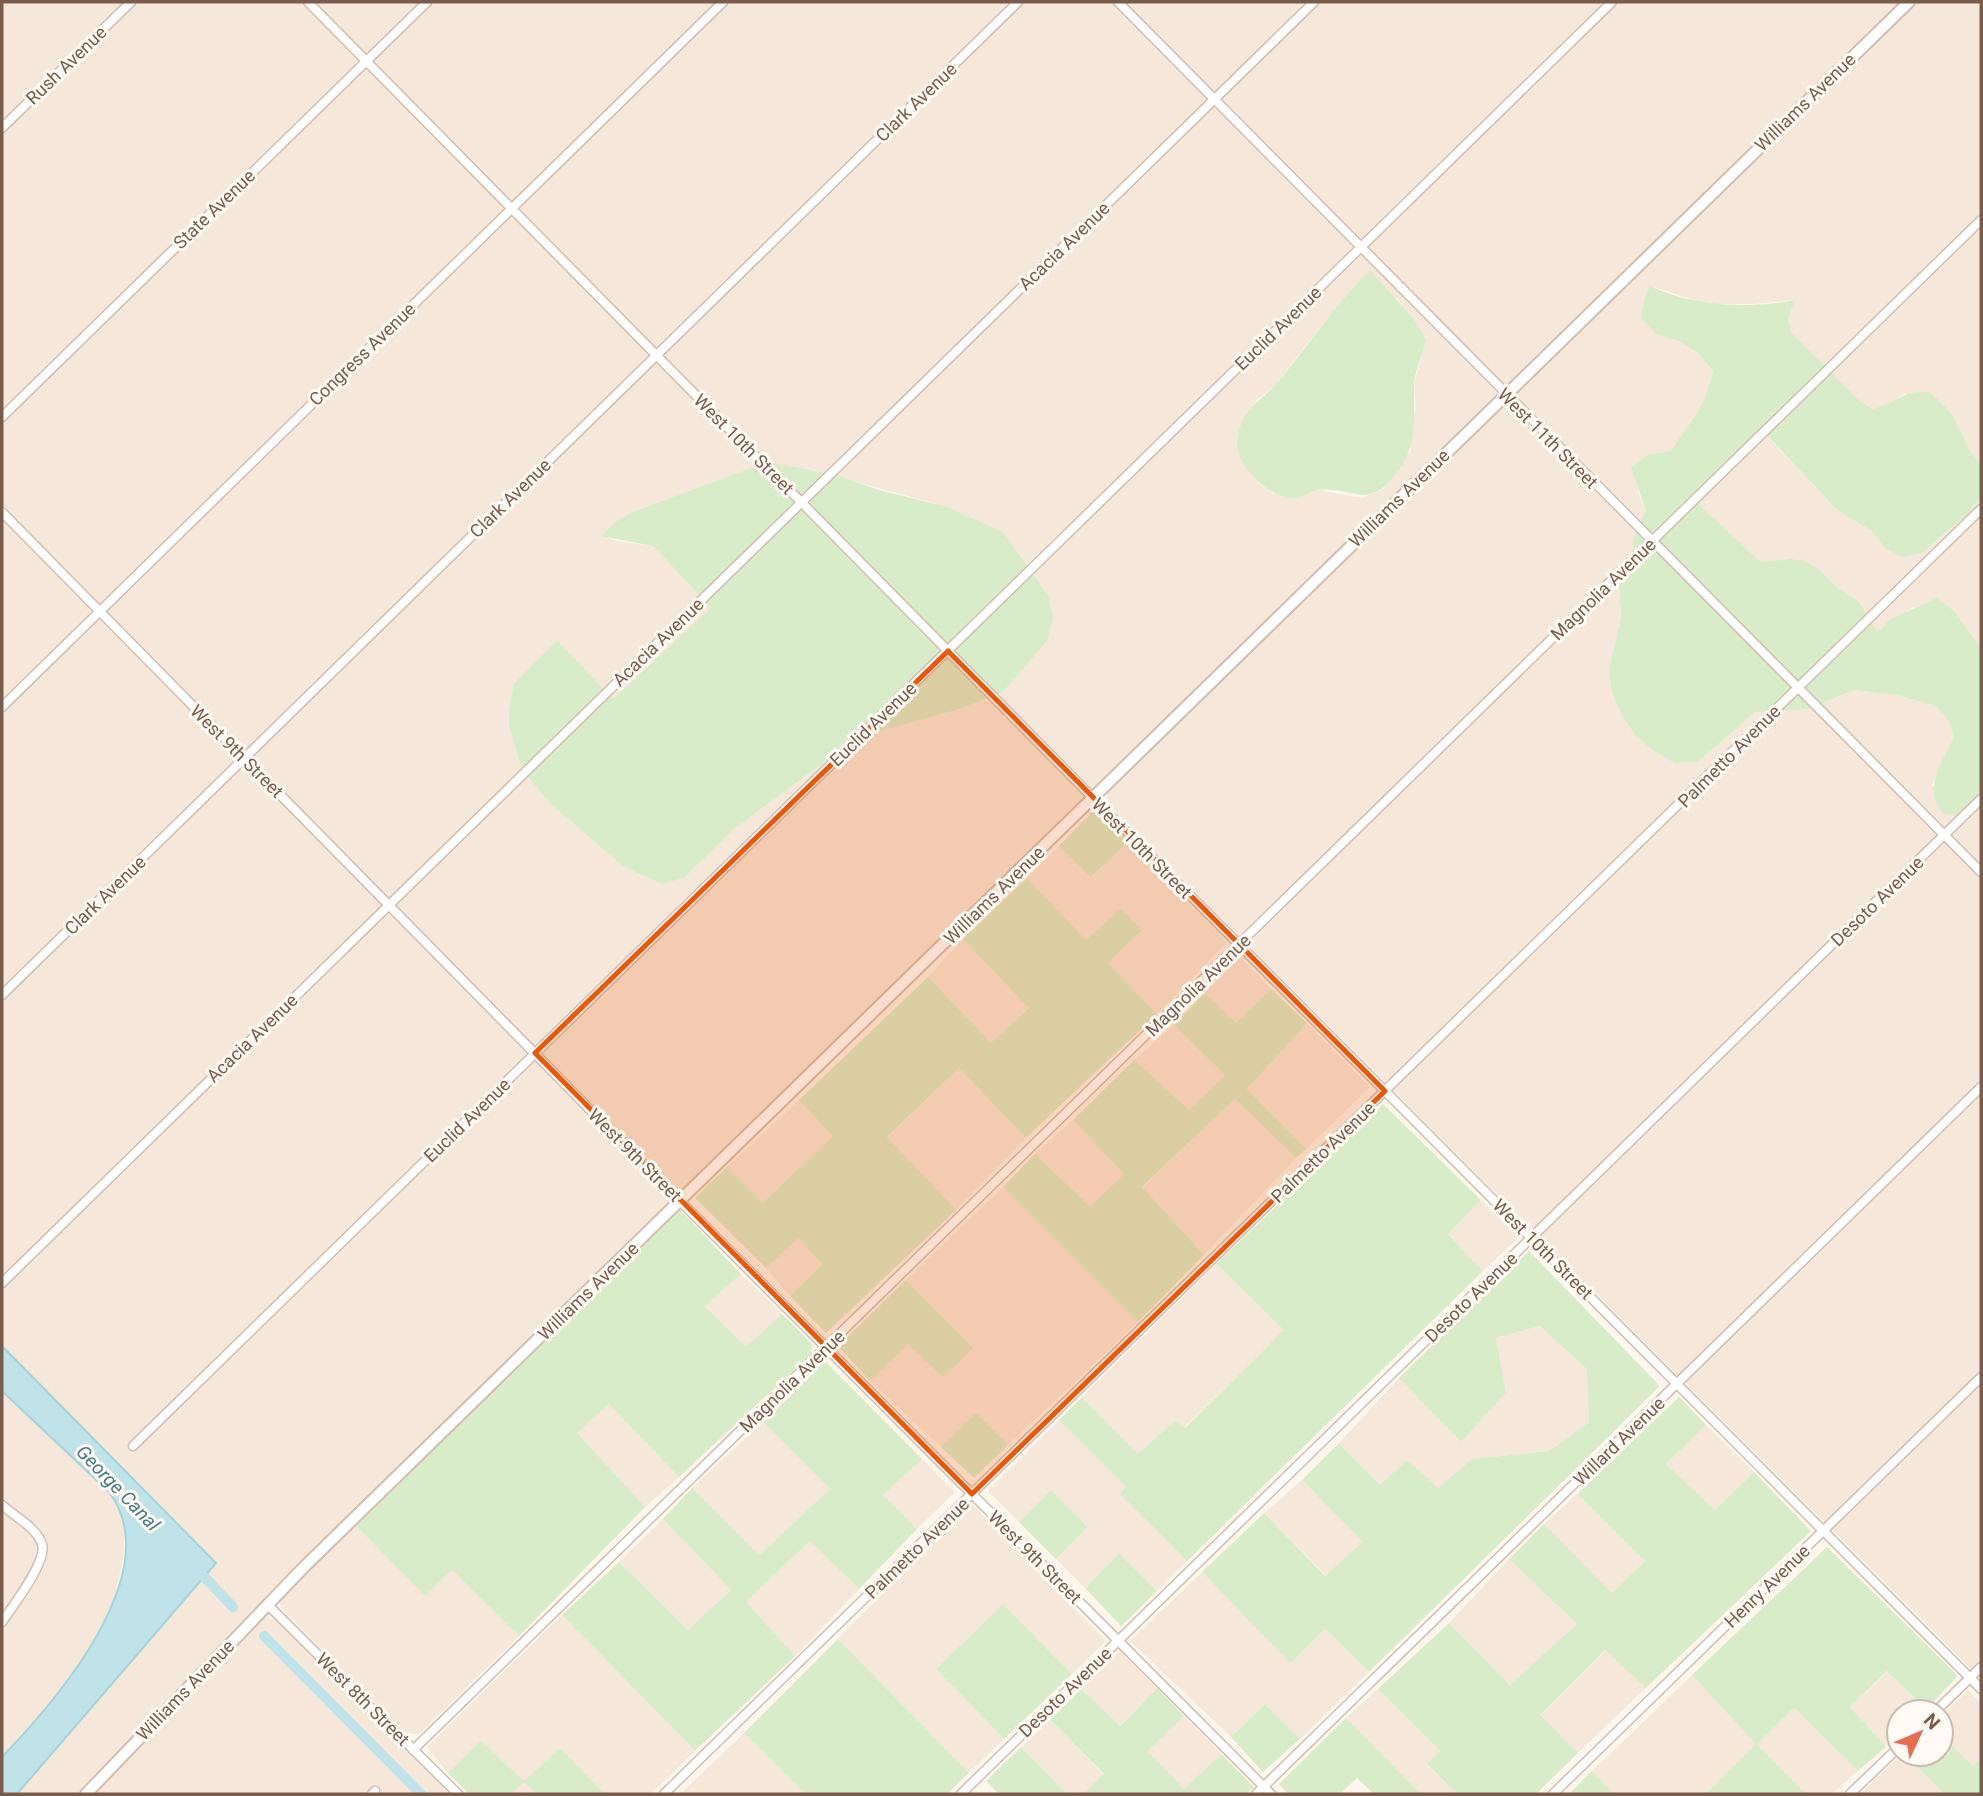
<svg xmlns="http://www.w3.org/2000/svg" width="1983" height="1796" font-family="Roboto,sans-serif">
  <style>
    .residential { fill: #f5e8da; fill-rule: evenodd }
    .green { fill: #d8ecc9 }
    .water { fill: #bfe3e8; stroke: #a5d3da; stroke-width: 2 }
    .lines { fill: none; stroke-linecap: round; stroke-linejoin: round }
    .canal { stroke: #bfe3e8; stroke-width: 10 }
    .minor-casing { stroke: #d1beb0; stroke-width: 11 }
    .tertiary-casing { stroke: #d1beb0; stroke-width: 14 }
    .minor { stroke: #fff; stroke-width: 8 }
    .tertiary { stroke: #fff; stroke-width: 10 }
    .marked { fill: #e8590c; fill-opacity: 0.2; stroke: #e8590c; stroke-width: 5; stroke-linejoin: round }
    .labels { text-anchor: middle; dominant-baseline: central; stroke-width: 6; stroke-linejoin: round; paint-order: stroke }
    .street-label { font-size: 18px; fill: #7a5c4d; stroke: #fffaf3 }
    .water-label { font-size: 19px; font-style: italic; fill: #437c86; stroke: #fffaf3 }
  </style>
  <rect width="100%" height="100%" fill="#fdf6ec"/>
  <g class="residential">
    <path d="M2,2H1901L300,1564L79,1794H17L216,1563L2,1346ZM1397,298L1426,340L1414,384L1416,407L1410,451L1383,489L1363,498L1316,490L1274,494L1258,483L1245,464L1256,401L1274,386L1331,314ZM813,470L948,507L1003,532L1020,559L1035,576L1002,693L958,710L866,735L845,747L734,829L685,877L622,866L567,818L522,770L509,727L557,640L613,700L711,608L653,546L617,541L601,535L635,511L725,478Z"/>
    <polygon points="1916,2 1981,2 1981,464 1971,452 1952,414 1905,393 1889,405 1873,409 1861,402 1792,333 1788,319 1795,300 1754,304 1707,304 1650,286 1657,335 1679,341 1698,353 1713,371 1708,394 1699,415 1671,451 1649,454 1638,493 1646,511 1635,530 1629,569 1619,584 1621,617 1609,669 1612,693 1635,735 1675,763 1698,762 1755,712 1824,703 1854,690 1897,695 1935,706 1948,720 1954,738 1932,785 1960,815 1981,793 1981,1679 1239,936 1111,807 1107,798 1108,791"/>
    <polygon points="1764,433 1838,511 1872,531 1884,547 1922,553 1969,513 1981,496 1981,648 1954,611 1913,607 1878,633 1858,601 1838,588 1819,569 1803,560 1790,559 1761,562 1695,501"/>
    <polygon points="1128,842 1227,942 1157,1014 1108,963 1142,930 1121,908 1086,940 1027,878 1059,846 1092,877"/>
    <polygon points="963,939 1029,1007 991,1044 928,977"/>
    <polygon points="1240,957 1271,989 1235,1024 1205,993"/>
    <polygon points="1307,1023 1370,1087 1306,1149 1247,1089"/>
    <polygon points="1174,1025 1225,1075 1188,1111 1134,1060"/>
    <polygon points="959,1068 1026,1138 956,1210 887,1138"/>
    <polygon points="1235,1099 1296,1158 1204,1255 1142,1188"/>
    <polygon points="799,1100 834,1136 763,1204 727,1167"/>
    <polygon points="1073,1120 1124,1174 1090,1208 1035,1154"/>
    <polygon points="1003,1187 1138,1322 1008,1445 976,1413 941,1447 870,1381 908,1344 973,1348 906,1280"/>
    <polygon points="1481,1200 1519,1237 1483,1271 1448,1234"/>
    <polygon points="798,1237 824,1264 790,1296 766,1268"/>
    <polygon points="1216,1264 1285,1330 1184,1428 1175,1420 1138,1455 1082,1397"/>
    <polygon points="741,1274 782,1314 746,1348 705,1306"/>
    <polygon points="1540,1326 1588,1369 1589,1422 1549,1451 1472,1459 1438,1488 1380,1485 1339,1443 1399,1378 1461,1442 1506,1393 1496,1338"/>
    <polygon points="2,1391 109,1492 120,1507 125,1525 124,1555 113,1605 97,1640 40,1717 2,1757"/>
    <polygon points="609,1404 679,1477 645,1507 576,1434"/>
    <polygon points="1059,1420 1127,1488 1121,1494 1187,1561 1157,1591 1119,1553 1085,1588 1056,1559 1088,1527 1051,1490 1019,1522 988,1491"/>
    <polygon points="763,1422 830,1489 759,1555 692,1488"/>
    <polygon points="1706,1425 1754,1472 1715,1511 1666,1464"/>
    <polygon points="922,1459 955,1492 917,1529 883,1495"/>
    <polygon points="1302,1480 1364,1542 1326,1576 1264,1513"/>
    <polygon points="1577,1494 1645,1561 1612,1594 1544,1524"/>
    <polygon points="973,1505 1106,1641 1072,1674 1003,1604 936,1669 1004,1739 969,1773 837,1639"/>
    <polygon points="663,1519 731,1590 688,1631 619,1562"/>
    <polygon points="356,1526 424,1595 452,1569 519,1636 419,1734 406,1734 281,1608 279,1599"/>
    <polygon points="810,1541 859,1589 795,1656 745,1603"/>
    <polygon points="1509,1559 1578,1624 1510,1685 1449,1623"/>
    <polygon points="1202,1572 1290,1662 1325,1629 1369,1672 1300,1739 1265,1704 1231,1737 1130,1641"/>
    <polygon points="562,1615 695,1751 651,1794 605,1794 560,1748 525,1781 537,1794 511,1794 524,1781 481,1740 448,1773 427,1747"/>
    <polygon points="267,1617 280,1622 454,1794 94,1794 261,1620"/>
    <polygon points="1606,1650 1646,1688 1578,1753 1540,1716"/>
    <polygon points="1120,1651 1157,1688 1119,1726 1081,1689"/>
    <polygon points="1888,1671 1926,1709 1923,1712 1899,1712 1899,1735 1886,1747 1850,1707"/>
    <polygon points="1692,1675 1756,1743 1794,1708 1858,1771 1832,1794 1806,1794 1757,1744 1705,1794 1615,1794 1592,1771"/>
    <polygon points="1378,1689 1440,1751 1427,1765 1457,1794 1421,1794 1346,1718"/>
    <polygon points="1968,1690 1981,1703 1981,1758 1973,1766 1941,1734 1941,1716"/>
    <polygon points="1184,1716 1221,1754 1184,1789 1148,1751"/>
    <polygon points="1050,1720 1104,1775 1083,1794 1067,1794 1021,1747"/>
    <polygon points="744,1733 805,1794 680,1794"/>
    <polygon points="1902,1754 1904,1754 1944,1794 1860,1794"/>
  </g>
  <g class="green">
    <path d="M1370,270L1413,318L1426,340C1423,354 1414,372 1414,386C1414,418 1418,445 1397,472C1367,513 1354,485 1317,490C1310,491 1304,497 1297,498C1272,502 1235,466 1237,441C1238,435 1240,426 1243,420C1250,405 1265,397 1275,385C1308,347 1334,305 1370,270Z"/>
    <path d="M1650,286C1696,307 1746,309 1795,300L1788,319L1792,333L1861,402L1873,409C1898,403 1901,390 1930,392L1952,414L1971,452L1981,464V496L1969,513L1922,553L1902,557L1884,547L1872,531L1838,511L1765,433L1695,501L1761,562L1790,559L1803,560L1819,569L1838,588L1858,601L1878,632L1891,619L1937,598L1954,611L1981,648V793L1960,815L1944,814C1921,791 1942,763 1954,737L1948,720L1935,706L1897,695L1854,690L1809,709L1755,712L1698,762L1675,763L1654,751L1635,735L1622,715L1612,693L1609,669L1621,617L1619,584L1629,569L1635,530L1646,511L1631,467L1649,454L1671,451C1691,420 1705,410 1713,371L1698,353L1679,341L1657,335L1641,318L1645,296Z"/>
    <polygon points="768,462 836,475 879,490 948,507 1003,532 1048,595 1053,617 1047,641 1002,693 957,710 866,735 845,747 734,829 685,877 663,884 622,866 550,803 522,770 509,727 509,709 514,684 557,640 613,699 711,608 653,546 601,536 615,522 635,511"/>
    <polygon points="1093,811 1128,842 1091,877 1059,846"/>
    <polygon points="1027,878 1086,940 1121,908 1142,930 1108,963 1157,1014 1026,1138 959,1068 887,1137 956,1210 826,1333 790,1296 823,1264 798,1238 766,1268 695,1198 727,1167 763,1203 833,1136 799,1100 928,977 991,1043 1029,1008 963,939"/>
    <polygon points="1271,989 1307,1023 1247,1089 1306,1149 1296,1158 1235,1099 1142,1187 1204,1255 1138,1322 1003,1187 1035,1154 1090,1207 1124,1174 1073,1120 1134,1060 1189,1110 1225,1075 1174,1025 1205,993 1236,1023"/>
    <polygon points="1383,1104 1481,1200 1448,1234 1483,1271 1187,1561 1120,1494 1126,1487 1059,1420 1082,1397 1138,1454 1175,1420 1185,1428 1284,1330 1216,1264"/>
    <polygon points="680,1210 741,1274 705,1306 746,1347 782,1314 812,1344 811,1354 679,1477 609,1404 577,1433 645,1507 519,1636 452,1570 425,1596 356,1526"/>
    <polygon points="1529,1251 1660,1386 1369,1672 1325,1629 1290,1663 1202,1572 1264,1513 1325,1576 1363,1542 1302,1480 1339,1443 1380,1485 1407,1460 1438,1488 1472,1459 1549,1451 1589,1422 1587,1369 1540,1326 1496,1338 1506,1393 1461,1442 1399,1378"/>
    <polygon points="906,1280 973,1348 943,1377 908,1344 870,1381 838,1346"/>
    <polygon points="825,1361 922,1459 883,1495 917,1529 859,1589 810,1541 746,1602 795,1656 695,1751 562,1615 619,1562 688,1630 731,1590 663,1519 692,1488 759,1555 830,1489 763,1422"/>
    <polygon points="1679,1397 1706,1425 1666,1464 1715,1510 1754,1472 1811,1531 1646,1688 1605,1650 1540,1715 1578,1753 1536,1794 1457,1794 1427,1764 1440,1751 1378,1689 1449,1623 1510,1685 1577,1624 1509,1559 1544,1524 1612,1593 1645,1561 1577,1494"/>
    <polygon points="976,1413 1008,1445 974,1478 941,1447"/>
    <polygon points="1051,1490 1088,1527 1056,1559 1019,1522"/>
    <polygon points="1827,1547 1958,1676 1926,1709 1887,1671 1850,1707 1886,1747 1858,1771 1794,1708 1757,1744 1806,1794 1705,1794 1756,1744 1692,1675"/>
    <polygon points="1119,1553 1157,1591 1121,1626 1085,1588"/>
    <polygon points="1003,1604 1072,1674 1004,1739 936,1669"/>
    <polygon points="838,1639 969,1773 947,1794 805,1794 744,1733"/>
    <polygon points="1157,1688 1184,1716 1148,1751 1184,1789 1221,1754 1254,1787 1246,1794 1083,1794 1104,1774 1050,1720 1081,1689 1120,1726"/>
    <polygon points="1265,1704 1300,1739 1263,1772 1231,1737"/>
    <polygon points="1346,1718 1421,1794 1374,1794 1357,1778 1340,1794 1288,1794 1279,1784"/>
    <polygon points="1941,1734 1973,1766 1981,1758 1981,1794 1944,1794 1904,1754 1941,1754"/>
    <polygon points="481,1740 524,1781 560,1748 605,1794 537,1794 524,1782 511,1794 469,1794 448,1773"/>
    <polygon points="1021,1747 1067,1794 999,1794 986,1781"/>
    <polygon points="1592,1771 1615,1794 1569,1794"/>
  </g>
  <path class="water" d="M2,1346L216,1563L17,1794H2V1757C55,1702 169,1572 109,1492L2,1391Z"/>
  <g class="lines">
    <g class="canal">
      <polyline points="195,1567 233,1607"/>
      <polyline points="264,1636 421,1794"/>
    </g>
    <g class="minor-casing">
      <g id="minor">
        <polyline points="308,2 1093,798 1981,1689"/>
        <polyline points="1118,2 1981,872"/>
        <polyline points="2,128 131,2"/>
        <polyline points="2,417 427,2"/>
        <polyline points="2,512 680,1201 1271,1794"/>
        <polyline points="2,707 723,2"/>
        <polyline points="2,995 1018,2"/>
        <polyline points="2,1283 1314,2"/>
        <polyline points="133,1446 1612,2"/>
        <path d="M2,1505C14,1516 37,1528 42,1544C48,1561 12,1607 2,1622"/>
        <polyline points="267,1604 458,1794"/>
        <polyline points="1935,1712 1981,1667"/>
        <polyline points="413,1750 1981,220"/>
        <polyline points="372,1794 375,1791"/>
        <polyline points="664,1794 1981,509"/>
        <polyline points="961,1794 1981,799"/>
        <polyline points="1256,1794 1981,1087"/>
        <polyline points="1553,1794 1981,1377"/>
        <polyline points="1850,1794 1899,1747"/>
      </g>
    </g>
    <g class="tertiary-casing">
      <polyline id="tertiary" points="86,1794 304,1567 1909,2"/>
    </g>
    <use href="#minor" class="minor"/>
    <use href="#tertiary" class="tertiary"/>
  </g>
  <path class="marked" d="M948,651L1385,1091L972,1494L535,1053Z"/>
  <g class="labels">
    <g class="street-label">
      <text transform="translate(66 65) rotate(-44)">Rush Avenue</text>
      <text transform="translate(916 102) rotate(-44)">Clark Avenue</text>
      <text transform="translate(1805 102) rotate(-44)">Williams Avenue</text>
      <text transform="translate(214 209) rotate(-44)">State Avenue</text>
      <text transform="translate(1064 246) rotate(-44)">Acacia Avenue</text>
      <text transform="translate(1278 328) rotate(-44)">Euclid Avenue</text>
      <text transform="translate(362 354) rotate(-44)">Congress Avenue</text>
      <text transform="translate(1548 438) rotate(45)">West 11th Street</text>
      <text transform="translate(744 444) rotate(45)">West 10th Street</text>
      <text transform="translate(510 498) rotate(-44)">Clark Avenue</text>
      <text transform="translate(1399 498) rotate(-44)">Williams Avenue</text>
      <text transform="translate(1603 589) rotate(-44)">Magnolia Avenue</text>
      <text transform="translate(658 642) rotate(-44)">Acacia Avenue</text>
      <text transform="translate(873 724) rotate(-44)">Euclid Avenue</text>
      <text transform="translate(237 751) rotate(45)">West 9th Street</text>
      <text transform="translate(1729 756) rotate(-45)">Palmetto Avenue</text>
      <text transform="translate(1142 848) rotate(45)">West 10th Street</text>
      <text transform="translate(105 895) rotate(-44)">Clark Avenue</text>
      <text transform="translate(994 895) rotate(-44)">Williams Avenue</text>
      <text transform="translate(1877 901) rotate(-44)">Desoto Avenue</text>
      <text transform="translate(1198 985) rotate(-44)">Magnolia Avenue</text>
      <text transform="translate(252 1038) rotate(-44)">Acacia Avenue</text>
      <text transform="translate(467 1120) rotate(-44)">Euclid Avenue</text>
      <text transform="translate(1323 1152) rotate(-44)">Palmetto Avenue</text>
      <text transform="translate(635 1155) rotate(45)">West 9th Street</text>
      <text transform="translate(1543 1249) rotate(45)">West 10th Street</text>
      <text transform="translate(588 1291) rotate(-44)">Williams Avenue</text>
      <text transform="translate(1471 1297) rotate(-44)">Desoto Avenue</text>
      <text transform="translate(792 1381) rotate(-44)">Magnolia Avenue</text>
      <text transform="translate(1619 1441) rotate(-44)">Willard Avenue</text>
      <text transform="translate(917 1548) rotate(-44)">Palmetto Avenue</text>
      <text transform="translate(1035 1557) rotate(45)">West 9th Street</text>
      <text transform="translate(1767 1586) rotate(-44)">Henry Avenue</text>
      <text transform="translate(185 1690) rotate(-46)">Williams Avenue</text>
      <text transform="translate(1065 1692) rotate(-44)">Desoto Avenue</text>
      <text transform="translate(363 1699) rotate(45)">West 8th Street</text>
    </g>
    <g class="water-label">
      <text transform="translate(118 1488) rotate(46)">George Canal</text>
    </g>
  </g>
  <rect width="1983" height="1796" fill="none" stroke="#7a5c4d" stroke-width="7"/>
  <g transform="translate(1920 1733) rotate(46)"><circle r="33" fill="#fffaf3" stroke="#cabbb1" stroke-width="2"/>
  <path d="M0-5L12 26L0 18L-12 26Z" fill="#e76f51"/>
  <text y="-10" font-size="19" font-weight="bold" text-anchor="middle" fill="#7a5c4d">N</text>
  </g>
</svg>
